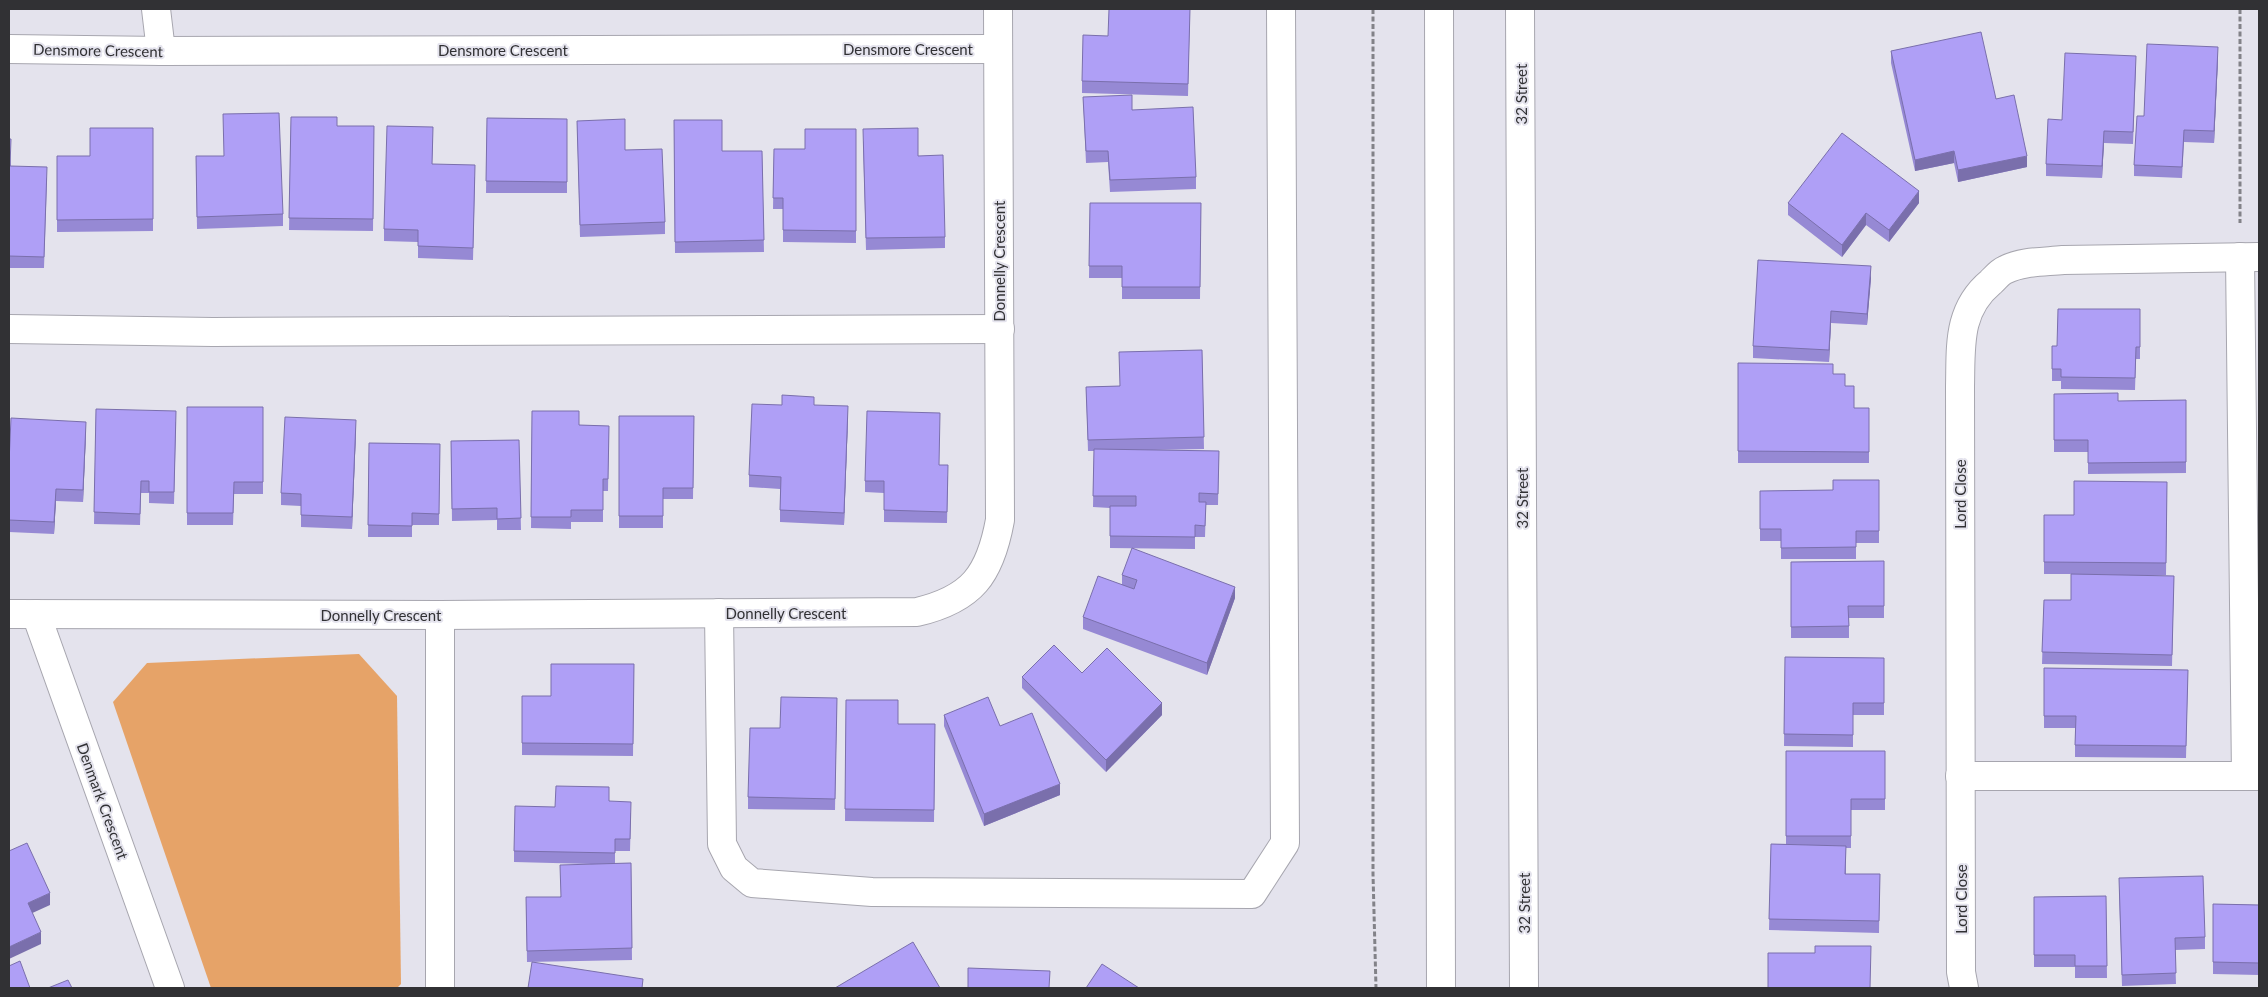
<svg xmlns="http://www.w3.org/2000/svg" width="2268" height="997" font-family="Lato,sans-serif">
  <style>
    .green { fill: #e6a368 }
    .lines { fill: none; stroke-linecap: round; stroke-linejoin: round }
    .minor-casing { stroke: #a7a6af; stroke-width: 30 }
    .path { stroke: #828288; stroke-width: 3; stroke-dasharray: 5 2.5; stroke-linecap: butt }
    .minor { stroke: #fff; stroke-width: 28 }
    .wall { fill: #9689d4 }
    .shaded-wall { fill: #7a6fac }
    .building { fill: #af9ff6; stroke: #7a6fac }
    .labels { text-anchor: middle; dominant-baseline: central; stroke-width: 4; stroke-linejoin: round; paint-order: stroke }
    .street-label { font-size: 15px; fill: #313134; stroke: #e4e3ed }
  </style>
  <rect width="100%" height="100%" fill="#e4e3ed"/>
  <polygon class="green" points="359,654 397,696 401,984 397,988 211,988 113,702 147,663"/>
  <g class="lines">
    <g class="minor-casing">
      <g id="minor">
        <polyline points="156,9 161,51"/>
        <polyline points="1439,9 1441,988"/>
        <polyline points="1520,9 1524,988"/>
        <polyline points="9,49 161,51 998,49"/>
        <polyline points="2240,257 2246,776"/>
        <polyline points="9,329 213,332 1000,329"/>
        <polyline points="719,613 722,844 734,868 752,883 872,892 1252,894 1285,843 1281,9"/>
        <path d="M9,614L440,615L917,612C972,599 990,575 1000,520L998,9"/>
        <polyline points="36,614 170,988"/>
        <polyline points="1960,776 2259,776"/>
        <polyline points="440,988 440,615"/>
        <path d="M1964,988L1961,972L1960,386C1961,347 1957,310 1991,282C1995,278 2000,272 2005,270C2022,261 2045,262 2063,260L2259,257"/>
      </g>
    </g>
    <g class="path">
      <polyline points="1373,9 1373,874 1376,988"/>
      <polyline points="2240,9 2240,223"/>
    </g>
    <use href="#minor" class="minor"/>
  </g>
  <g class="wall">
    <polygon points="1190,9 1188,96 1082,93 1082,81"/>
    <polygon points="1891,51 1996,99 2027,167 1958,182 1954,163 1915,171 1891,63"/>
    <polygon points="2218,59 2214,143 2184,142 2182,178 2134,176 2134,165 2144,116"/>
    <polygon points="2136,67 2133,144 2104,143 2102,178 2046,176 2046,164 2062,120"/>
    <polygon points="1083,97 1132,110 1196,177 1196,189 1110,192 1108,162 1086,163"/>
    <polygon points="291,117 337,126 374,126 373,231 289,230"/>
    <polygon points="487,118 567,119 567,193 486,193"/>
    <polygon points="674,120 722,151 762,151 764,252 675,253"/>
    <polygon points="577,121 625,150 665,222 665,234 580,237"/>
    <polygon points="153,128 153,231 57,232 57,156 90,156"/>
    <polygon points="856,129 856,243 783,242 783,209 773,209 774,149 805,149"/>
    <polygon points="9,139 11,166 47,178 44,268 9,268"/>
    <polygon points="433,139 432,164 475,177 473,260 418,258 418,242 384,241 384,229"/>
    <polygon points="863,141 945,237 945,248 866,250"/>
    <polygon points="196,156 283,214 283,226 197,229"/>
    <polygon points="1090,203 1201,203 1200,299 1122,299 1122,278 1089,278"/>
    <polygon points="1788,203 1919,203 1889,242 1866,225 1842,257 1788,215"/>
    <polygon points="1871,278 1867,325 1831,323 1829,362 1753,358 1753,346"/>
    <polygon points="2140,309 2140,359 2136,359 2135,390 2061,389 2061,381 2052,381 2052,346 2057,346"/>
    <polygon points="1202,350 1204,449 1152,450 1219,451 1218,505 1206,505 1205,537 1195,537 1195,549 1110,548 1110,508 1093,507 1094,451 1088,451 1086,387 1119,386"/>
    <polygon points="1738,363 1833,374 1845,386 1854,408 1869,408 1869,463 1738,463"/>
    <polygon points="2054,394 2118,401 2186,400 2186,473 2088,474 2088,452 2054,452"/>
    <polygon points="782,405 814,405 848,418 844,525 780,522 780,489 749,487 749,475"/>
    <polygon points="187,407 263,407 263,494 234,494 233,525 187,525"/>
    <polygon points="96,409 176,422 174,504 149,503 149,493 141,493 140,525 94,524"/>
    <polygon points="532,411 579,425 609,426 608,491 603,491 603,522 571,522 571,529 531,528"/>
    <polygon points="619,416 694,416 693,499 663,499 663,528 619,528"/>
    <polygon points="356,431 352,529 301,527 301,506 281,505 281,493"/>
    <polygon points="86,433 83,502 56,501 54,534 9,532 9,463"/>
    <polygon points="519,440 521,530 497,530 497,520 452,521 451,441"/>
    <polygon points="369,443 440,444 439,525 412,525 412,537 368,537"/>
    <polygon points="939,465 948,477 947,523 884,522 884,493 865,492 865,481"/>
    <polygon points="1879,480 1879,543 1856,543 1856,559 1781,559 1781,541 1760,541 1760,491 1833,490"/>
    <polygon points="2167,482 2166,575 2137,575 2174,576 2172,666 2042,664 2044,600 2071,600 2071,574 2044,574 2044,515 2074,515"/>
    <polygon points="1884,561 1884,618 1849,618 1849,638 1791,638 1791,562"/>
    <polygon points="1122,575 1235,598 1207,675 1083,629 1083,617 1122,585"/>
    <polygon points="1785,657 1884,658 1884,715 1853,715 1853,747 1784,746"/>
    <polygon points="634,664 633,756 522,755 522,696 551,696"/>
    <polygon points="2044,668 2188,670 2186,758 2075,757 2075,728 2044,728"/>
    <polygon points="1082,673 1162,715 1106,772 1022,688 1022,677"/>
    <polygon points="837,698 835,810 748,809 748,797 780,728"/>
    <polygon points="846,700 898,724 935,724 934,822 845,821"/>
    <polygon points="944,715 1000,726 1060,795 984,826 944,726"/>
    <polygon points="1786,751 1885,751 1885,810 1851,810 1851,848 1846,848 1846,874 1880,874 1879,933 1769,930 1771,844 1786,844"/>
    <polygon points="609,801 631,813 630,851 615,851 615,864 631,863 632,960 527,962 526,897 560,897 591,864 514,862 514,851 555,807"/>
    <polygon points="2119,890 2205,937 2205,949 2175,950 2176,984 2122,986"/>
    <polygon points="2106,896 2107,978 2075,978 2075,967 2034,967 2034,897"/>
    <polygon points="2213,904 2259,905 2259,975 2213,974"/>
  </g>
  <g class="shaded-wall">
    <polygon points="2218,47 2218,59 2214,143 2214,131"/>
    <polygon points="2104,131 2104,143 2102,178 2102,166"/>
    <polygon points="1954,151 1954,163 1915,171 1915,160"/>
    <polygon points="2027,156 2027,167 1958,182 1958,170"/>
    <polygon points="1919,191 1919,203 1889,242 1889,230"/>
    <polygon points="1866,213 1866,225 1842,257 1842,245"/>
    <polygon points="1871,266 1871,278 1867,325 1867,314"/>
    <polygon points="1831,311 1831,323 1829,362 1829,350"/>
    <polygon points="848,406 848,418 844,525 844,513"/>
    <polygon points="356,420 356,431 352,529 352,517"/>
    <polygon points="86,422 86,433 83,502 83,490"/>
    <polygon points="56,489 56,501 54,534 54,522"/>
    <polygon points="1235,587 1235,598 1207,675 1207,663"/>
    <polygon points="1162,703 1162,715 1106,772 1106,760"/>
    <polygon points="1060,784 1060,795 984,826 984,814"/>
    <polygon points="50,893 50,905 28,915 28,903"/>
    <polygon points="41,932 41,944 9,959 9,947"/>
  </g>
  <g class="building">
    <polygon points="1109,9 1190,9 1188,84 1082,81 1083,35 1108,36"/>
    <polygon points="1981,32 1996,99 2014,95 2027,156 1958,170 1954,151 1915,160 1891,51"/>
    <polygon points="2147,44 2218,47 2214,131 2184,130 2182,167 2134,165 2137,116 2144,116"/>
    <polygon points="2065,53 2136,56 2133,132 2104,131 2102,166 2046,164 2048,119 2062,120"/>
    <polygon points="1132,95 1132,110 1193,107 1196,177 1110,180 1108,151 1086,151 1083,97"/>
    <polygon points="279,113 283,214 197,217 196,156 224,156 223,114"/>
    <polygon points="291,117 337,117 337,126 374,126 373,219 289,218"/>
    <polygon points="487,118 567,119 567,182 486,181"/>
    <polygon points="625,119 625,150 662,149 665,222 580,225 577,121"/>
    <polygon points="674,120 722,120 722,151 762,151 764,240 675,242"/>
    <polygon points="387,126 433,127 432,164 475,165 473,248 418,246 418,230 384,229"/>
    <polygon points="90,128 153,128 153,219 57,220 57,156 90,156"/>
    <polygon points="918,128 918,156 943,155 945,237 866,238 863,129"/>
    <polygon points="805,129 856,129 856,231 783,230 783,198 773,198 774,149 805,149"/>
    <polygon points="1842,133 1919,191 1889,230 1866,213 1842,245 1788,203"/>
    <polygon points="9,139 11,139 10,166 47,167 44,257 9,256"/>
    <polygon points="1090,203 1201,203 1200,287 1122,287 1122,266 1089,266"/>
    <polygon points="1758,260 1871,266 1867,314 1831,311 1829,350 1753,346"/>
    <polygon points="2058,309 2140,309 2140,347 2136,347 2135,378 2061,377 2061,369 2052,369 2052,346 2057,346"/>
    <polygon points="1202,350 1204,437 1088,440 1086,387 1120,386 1119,352"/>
    <polygon points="1738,363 1833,364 1833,374 1845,374 1845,386 1854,386 1854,408 1869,408 1869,452 1738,451"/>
    <polygon points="2118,393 2118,401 2186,400 2186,462 2088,463 2088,440 2054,440 2054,394"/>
    <polygon points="782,395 814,397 814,405 848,406 844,513 780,510 781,477 749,475 752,404 782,405"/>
    <polygon points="187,407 263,407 263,482 234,482 233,513 187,513"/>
    <polygon points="96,409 176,411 174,492 149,492 149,481 141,481 140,514 94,512"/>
    <polygon points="532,411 579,411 579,425 609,426 608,479 603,479 603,510 571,510 571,517 531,517"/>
    <polygon points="867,411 940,413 939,465 948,465 947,512 884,510 884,481 865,481"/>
    <polygon points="619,416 694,416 693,488 663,488 663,516 619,516"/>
    <polygon points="285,417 356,420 352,517 301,515 301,494 281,493"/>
    <polygon points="11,418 86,422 83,490 56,489 54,522 9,520 9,463"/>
    <polygon points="519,440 521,518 497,519 497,508 452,509 451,441"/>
    <polygon points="369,443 440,444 439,514 412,513 412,526 368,525"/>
    <polygon points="1094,449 1219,451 1218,494 1199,493 1199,502 1206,502 1205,526 1195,525 1195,537 1110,536 1110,506 1136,506 1136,496 1093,496"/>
    <polygon points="1833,480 1879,480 1879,531 1856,531 1856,547 1781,548 1781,529 1760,529 1760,491 1833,490"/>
    <polygon points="2074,481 2167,482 2166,563 2044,562 2044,515 2074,515"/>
    <polygon points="1132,548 1235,587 1207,663 1083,617 1098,576 1134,589 1137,580 1122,575"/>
    <polygon points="1884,561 1884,606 1848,606 1849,626 1791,627 1791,562"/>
    <polygon points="2071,574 2174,576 2172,655 2042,652 2044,600 2071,600"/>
    <polygon points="1054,645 1082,673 1107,648 1162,703 1106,760 1022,677"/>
    <polygon points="1785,657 1884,658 1884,703 1853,703 1853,735 1784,734"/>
    <polygon points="551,664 634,664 633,744 522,743 522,696 551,696"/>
    <polygon points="2044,668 2188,670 2186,746 2075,745 2076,716 2044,716"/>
    <polygon points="781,697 837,698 835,799 748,797 750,728 780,728"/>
    <polygon points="988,697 1000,726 1032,713 1060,784 984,814 944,715"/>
    <polygon points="846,700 898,700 898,724 935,724 934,810 845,809"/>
    <polygon points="1786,751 1885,751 1885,799 1851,799 1851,836 1786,836"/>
    <polygon points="556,786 609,787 609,801 631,802 630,839 615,839 615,853 514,851 515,806 555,807"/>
    <polygon points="27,843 50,893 28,903 41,932 9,947 9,851"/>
    <polygon points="1771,844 1846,846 1845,874 1880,874 1879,921 1769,919"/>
    <polygon points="631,863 632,948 527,951 526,897 561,897 560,865"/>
    <polygon points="2203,876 2205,937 2175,938 2176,973 2122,975 2119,878"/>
    <polygon points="2106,896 2107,966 2075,966 2075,955 2034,955 2034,897"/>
    <polygon points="2213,904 2259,905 2259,963 2213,962"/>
    <polygon points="913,942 940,988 835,988"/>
    <polygon points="1815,946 1871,946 1870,988 1768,988 1768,953 1815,953"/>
    <polygon points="20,961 30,988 9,988 9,966"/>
    <polygon points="532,962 643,979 642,988 528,988"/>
    <polygon points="1102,964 1139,988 1086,988"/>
    <polygon points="968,968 1050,971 1049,988 968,988"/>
    <polygon points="68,980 72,988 48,988"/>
  </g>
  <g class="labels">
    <g class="street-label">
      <text x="908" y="49">Densmore Crescent</text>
      <text transform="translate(98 50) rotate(1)">Densmore Crescent</text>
      <text x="503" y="50">Densmore Crescent</text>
      <text transform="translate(1521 94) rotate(-90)">32 Street</text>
      <text transform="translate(999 261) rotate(-90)">Donnelly Crescent</text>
      <text transform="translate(1960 494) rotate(-90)">Lord Close</text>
      <text transform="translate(1522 498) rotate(-90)">32 Street</text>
      <text x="786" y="613">Donnelly Crescent</text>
      <text x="381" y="615">Donnelly Crescent</text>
      <text transform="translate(103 801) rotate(70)">Denmark Crescent</text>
      <text transform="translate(1961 899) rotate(-90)">Lord Close</text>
      <text transform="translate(1524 903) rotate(-90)">32 Street</text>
    </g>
  </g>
  <rect width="2268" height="997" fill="none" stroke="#313134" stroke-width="20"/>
</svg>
